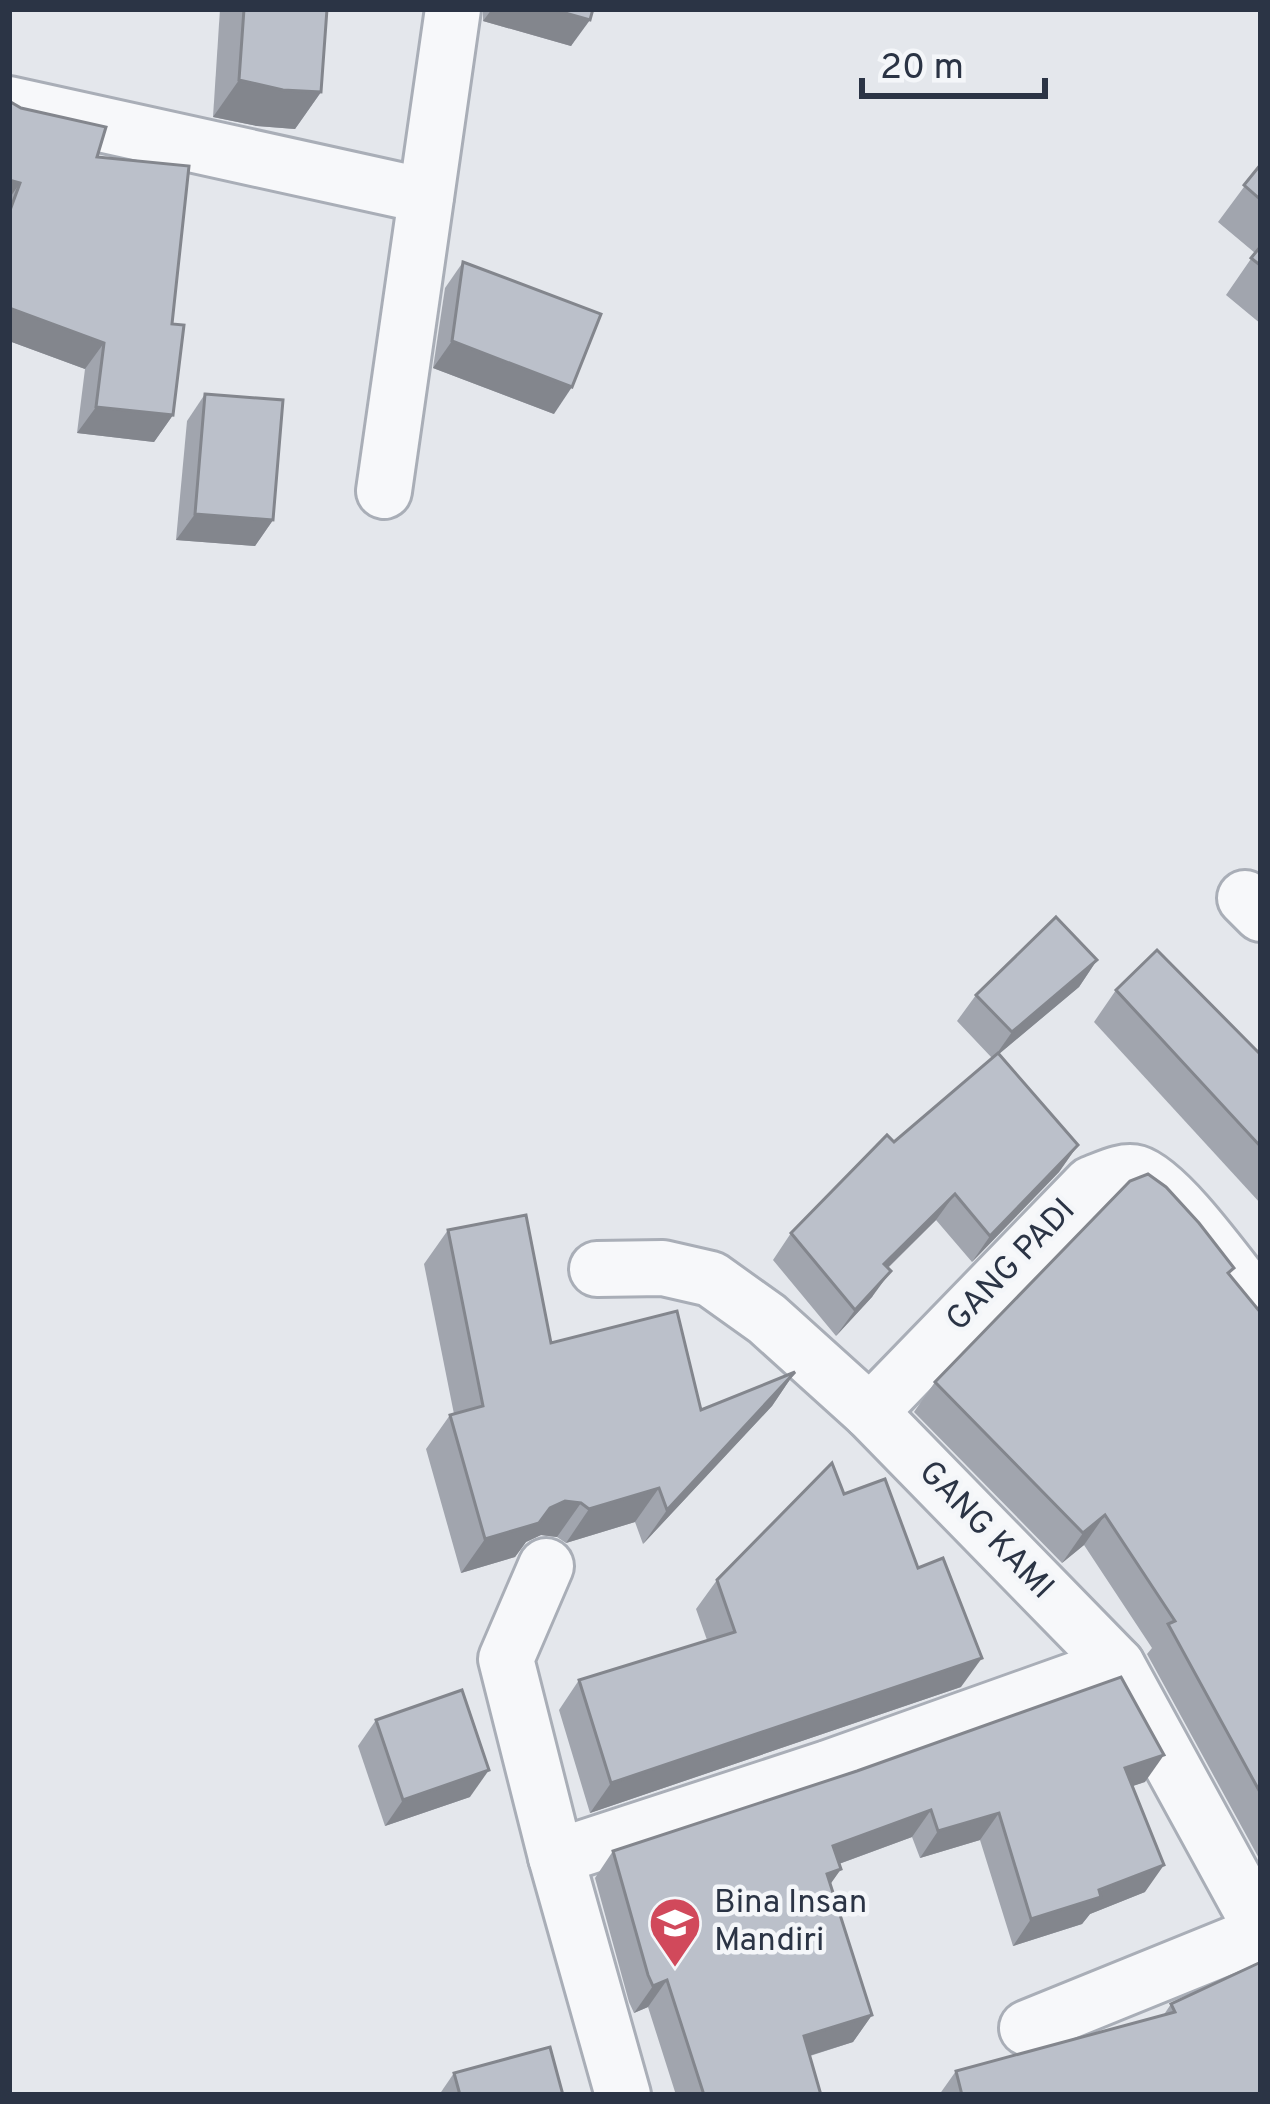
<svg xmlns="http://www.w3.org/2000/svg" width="1270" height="2104" font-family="Overpass,sans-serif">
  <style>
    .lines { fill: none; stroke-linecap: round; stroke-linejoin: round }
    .minor-casing { stroke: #a9aeb7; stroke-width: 60 }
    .minor { stroke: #f7f8fa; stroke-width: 54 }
    .wall { fill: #a1a5ae }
    .shaded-wall { fill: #83868d }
    .building { fill: #bbc0ca; stroke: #83868d; stroke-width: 3 }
    .labels { text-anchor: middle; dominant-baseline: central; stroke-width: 9; stroke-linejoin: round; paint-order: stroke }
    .street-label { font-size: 33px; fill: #2b3445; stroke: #f4f6f9 }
    .poi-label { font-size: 33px; fill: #2b3445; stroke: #f4f6f9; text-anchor: start }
  </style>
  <rect width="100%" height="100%" fill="#e4e7ec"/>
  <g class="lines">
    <g class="minor-casing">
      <g id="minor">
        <polyline points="9,104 426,196"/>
        <polyline points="384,491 453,9"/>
        <polyline points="1245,898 1261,914"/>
        <polyline points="597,1269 663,1268 711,1279 767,1319 870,1412 1117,1665 1261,1928"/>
        <path d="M870,1412L1091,1184C1105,1179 1123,1169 1137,1173C1170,1183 1236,1278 1261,1308"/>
        <polyline points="546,1566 506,1659 556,1857 623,2095"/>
        <polyline points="556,1857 828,1768 1117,1665"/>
        <polyline points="1027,2028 1261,1933"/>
      </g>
    </g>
    <use href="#minor" class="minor"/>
  </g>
  <g class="wall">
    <polygon points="220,9 327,9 321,92 295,129 257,126 213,117"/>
    <polygon points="483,9 593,9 571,46 483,21"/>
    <polygon points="9,101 97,157 172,324 173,415 154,442 77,433 85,369 9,341"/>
    <polygon points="1261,164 1261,324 1226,295 1255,253 1218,222"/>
    <polygon points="463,262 554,414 433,368 445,288"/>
    <polygon points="205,394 273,520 255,546 176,540 187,421"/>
    <polygon points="1097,960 1079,987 999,1054 1078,1145 1059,1172 972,1262 936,1220 888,1268 872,1297 836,1336 773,1260 791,1233 992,1058 957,1021 976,995"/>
    <polygon points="1116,990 1261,1055 1261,1204 1094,1022"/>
    <polygon points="448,1230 551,1343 701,1410 795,1372 772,1406 643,1544 635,1522 566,1543 557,1537 541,1535 526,1542 515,1557 461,1573 426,1449 450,1415 454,1414 424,1264"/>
    <polygon points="1230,1275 1261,1313 1261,1862 1147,1654 1152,1648 1084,1545 1062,1563 914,1412 935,1382"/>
    <polygon points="844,1494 961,1687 590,1813 559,1710 579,1680 707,1640 696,1609 717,1580"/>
    <polygon points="376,1720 470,1797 385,1826 358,1746"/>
    <polygon points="1145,1782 1132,1786 1145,1892 1090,1914 1082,1924 1013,1946 980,1840 920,1858 912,1837 839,1864 841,1869 830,1884 872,2015 853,2042 810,2056 821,2095 676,2095 648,2007 634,2013 629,2002 595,1878 613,1851"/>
    <polygon points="1171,2004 1261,2095 939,2095 956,2071 1163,2016"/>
    <polygon points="454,2073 563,2095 439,2095"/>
  </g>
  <g class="shaded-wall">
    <polygon points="492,9 551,9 590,20 571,46 483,21"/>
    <polygon points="239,80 321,92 295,129 257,126 213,117"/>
    <polygon points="9,180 20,183 9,199"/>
    <polygon points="9,308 104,343 85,369 9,341"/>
    <polygon points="452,341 572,387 554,414 433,368"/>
    <polygon points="96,407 173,415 154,442 77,433"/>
    <polygon points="195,514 273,520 255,546 176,540"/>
    <polygon points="1097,960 1079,987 993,1059 1012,1032"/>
    <polygon points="1078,1145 1059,1172 972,1262 990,1236"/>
    <polygon points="955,1194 936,1220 865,1290 884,1264"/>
    <polygon points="891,1271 872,1297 836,1336 855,1310"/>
    <polygon points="795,1372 772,1406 643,1544 667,1510"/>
    <polygon points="659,1488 635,1522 566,1543 589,1509"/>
    <polygon points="565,1501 581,1503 557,1537 541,1535 526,1542 515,1557 461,1573 485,1539"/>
    <polygon points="1105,1515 1084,1545 1062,1563 1083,1533"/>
    <polygon points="982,1658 961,1687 590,1813 611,1783"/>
    <polygon points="1164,1755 1145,1782 1106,1795 1125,1768"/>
    <polygon points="489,1770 470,1797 385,1826 403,1800"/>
    <polygon points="931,1810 912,1837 814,1873 833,1846"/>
    <polygon points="999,1813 980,1840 920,1858 938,1831"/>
    <polygon points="1164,1865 1145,1892 1090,1914 1082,1924 1013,1946 1031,1919"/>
    <polygon points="841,1869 822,1896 827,1874"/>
    <polygon points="667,1980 648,2007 634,2013 653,1986"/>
    <polygon points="872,2015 853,2042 786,2063 804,2036"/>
  </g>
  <g class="building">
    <polygon points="244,9 327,9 321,92 283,90 239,80"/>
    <polygon points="551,9 593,9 590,20"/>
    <polygon points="9,101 21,108 106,127 97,157 189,166 172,324 184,325 173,415 96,407 104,343 9,308 9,213 20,183 9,180"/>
    <polygon points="1261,164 1261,200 1244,185"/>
    <polygon points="1261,246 1261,266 1251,258"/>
    <polygon points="463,262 601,314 572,387 452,341"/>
    <polygon points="205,394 283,400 273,520 195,514"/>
    <polygon points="1056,917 1097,960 1012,1032 976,995"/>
    <polygon points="1157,950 1261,1055 1261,1147 1116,990"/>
    <polygon points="998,1053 1078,1145 990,1236 955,1194 884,1264 891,1271 855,1310 791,1233 887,1135 894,1142"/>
    <polygon points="1148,1174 1166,1187 1199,1223 1234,1268 1228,1273 1261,1313 1261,1794 1168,1624 1175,1621 1105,1515 1083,1533 935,1382 1130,1181"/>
    <polygon points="526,1215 551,1343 677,1311 701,1410 795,1372 667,1510 659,1488 589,1509 581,1503 565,1501 550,1508 539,1523 485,1539 450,1415 483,1406 448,1230"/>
    <polygon points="832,1463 844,1494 885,1479 918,1568 943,1558 982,1658 611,1783 579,1680 735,1632 717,1580"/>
    <polygon points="1121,1677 1164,1755 1125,1768 1164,1865 1099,1890 1101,1897 1031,1919 999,1813 938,1831 931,1810 833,1846 841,1869 827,1874 872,2015 804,2036 821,2095 704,2095 667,1980 653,1986 648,1975 613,1851 857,1771"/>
    <polygon points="462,1690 489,1770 403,1800 376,1720"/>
    <polygon points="1261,1962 1261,2095 962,2095 956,2071 1175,2012 1171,2004"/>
    <polygon points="550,2047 563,2095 460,2095 454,2073"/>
  </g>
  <defs>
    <g id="school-pin" transform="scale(2.7)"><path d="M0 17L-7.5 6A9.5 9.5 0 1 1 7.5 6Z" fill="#d1495b" stroke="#f4f6f9"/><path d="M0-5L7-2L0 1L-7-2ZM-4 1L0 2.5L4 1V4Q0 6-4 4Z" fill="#fff"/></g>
  </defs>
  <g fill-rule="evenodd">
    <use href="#school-pin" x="675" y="1923"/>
  </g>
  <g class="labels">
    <g class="street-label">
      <text transform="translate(1012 1266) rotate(-46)">GANG PADI</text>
      <text transform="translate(985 1531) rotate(46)">GANG KAMI</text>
    </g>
    <g class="poi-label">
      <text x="714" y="1904">Bina Insan<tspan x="714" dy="38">Mandiri</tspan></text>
    </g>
  </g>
  <rect width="1270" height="2104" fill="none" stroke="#2b3445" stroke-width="24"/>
  <path d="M862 78v18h183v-18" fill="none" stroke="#2b3445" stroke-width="6"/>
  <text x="880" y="78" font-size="36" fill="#2b3445" stroke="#f4f6f9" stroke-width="9" paint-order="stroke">20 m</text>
</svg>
